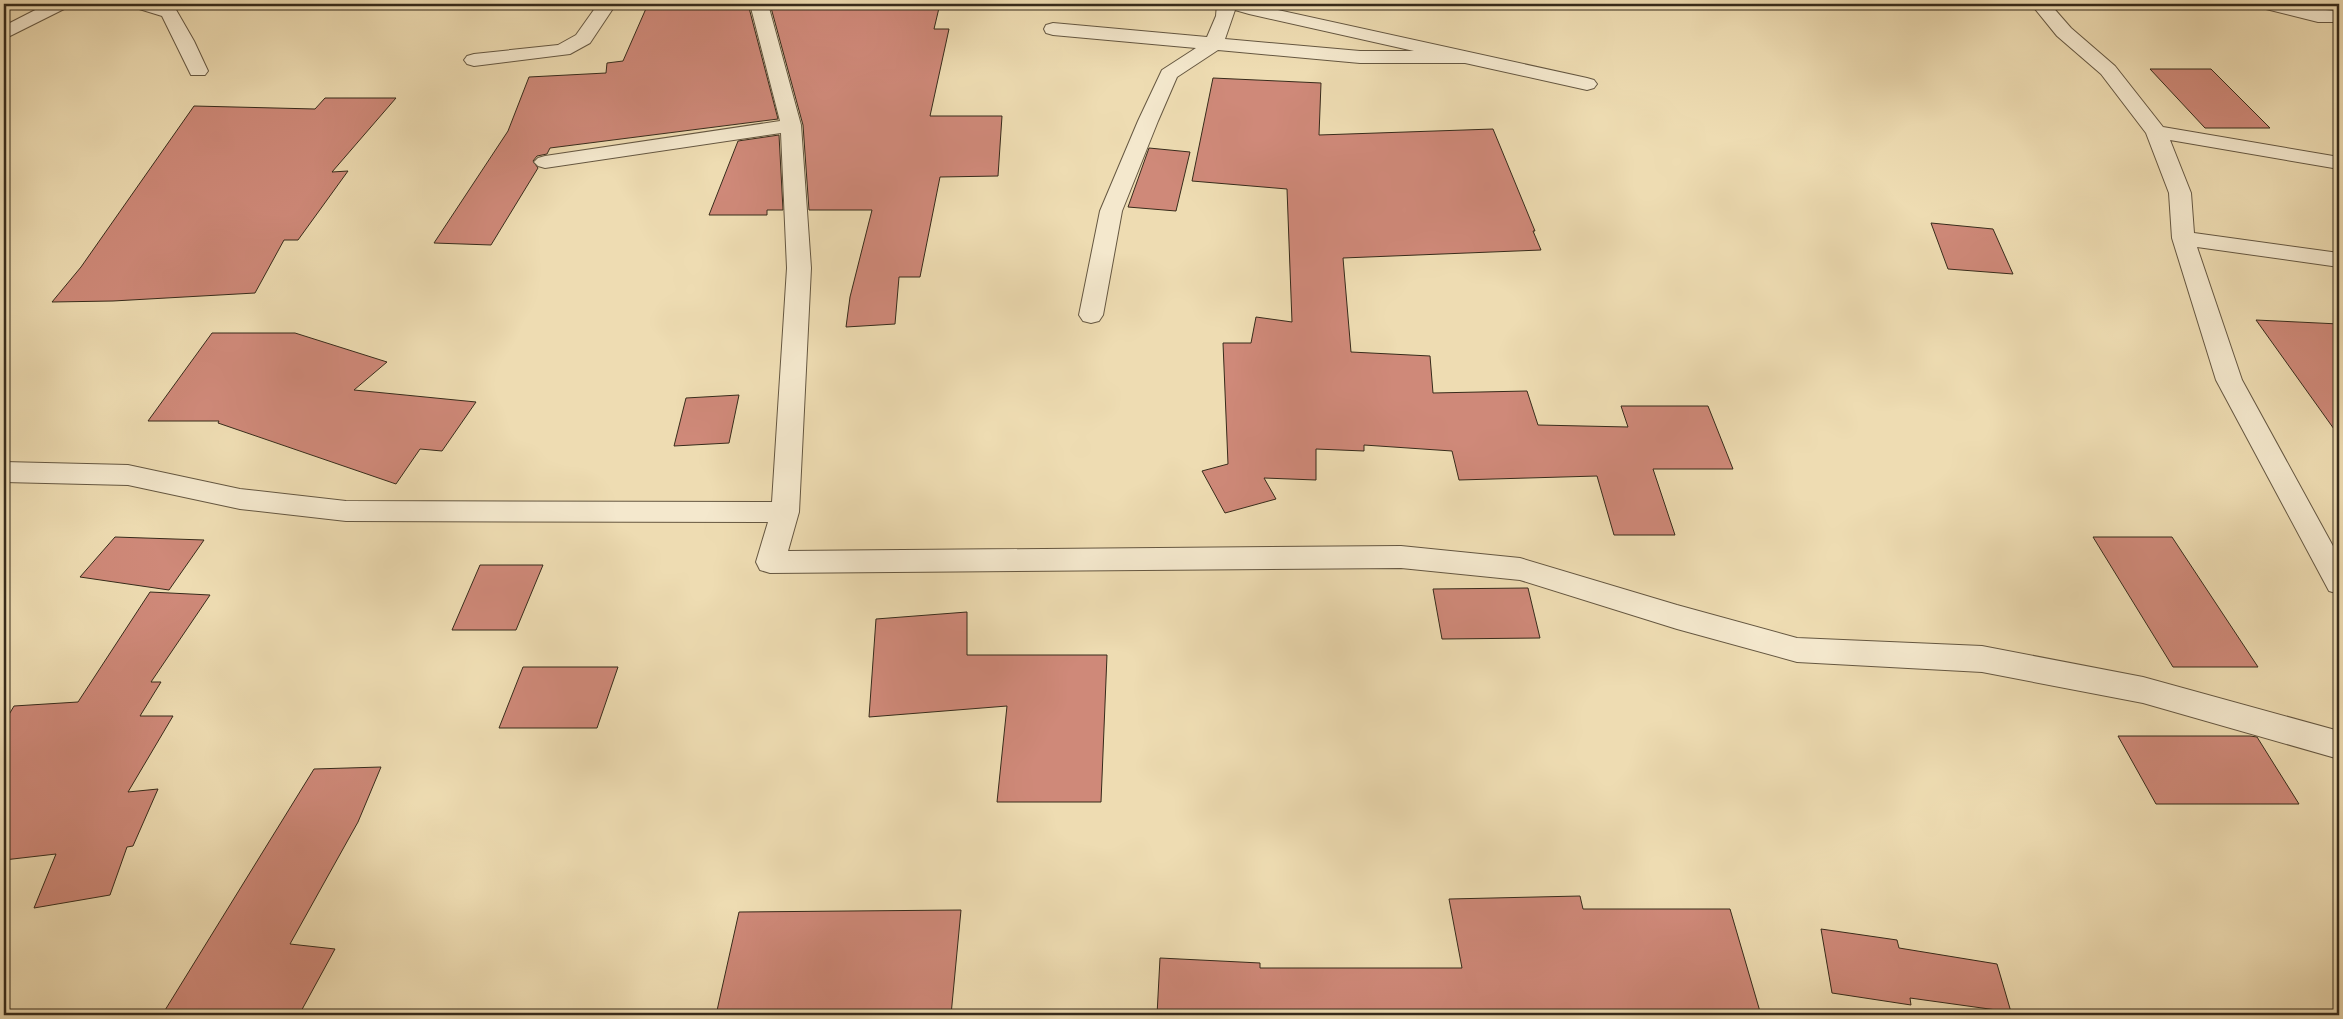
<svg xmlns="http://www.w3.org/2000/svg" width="2343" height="1019" font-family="'IM FELL DW Pica',serif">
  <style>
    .building { fill: #cf8979; stroke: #372b1b }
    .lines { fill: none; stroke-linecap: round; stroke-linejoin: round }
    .street-casing { stroke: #655741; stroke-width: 2 }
    .street { fill: #f4e8cd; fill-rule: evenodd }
  </style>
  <rect width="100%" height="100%" fill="#eedcb2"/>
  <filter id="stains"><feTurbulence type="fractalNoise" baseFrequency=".004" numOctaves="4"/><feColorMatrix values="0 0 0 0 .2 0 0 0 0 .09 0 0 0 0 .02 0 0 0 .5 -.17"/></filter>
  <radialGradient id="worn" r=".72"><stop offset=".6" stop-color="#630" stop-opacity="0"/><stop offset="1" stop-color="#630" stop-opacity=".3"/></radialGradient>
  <g class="building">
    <polygon points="648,4 748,4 778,119 550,148 547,154 537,156 533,161 538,168 491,245 434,243 508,131 529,77 606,73 607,63 623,61"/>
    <polygon points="770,4 820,4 820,8 939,8 934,29 949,29 930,116 1002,116 998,176 940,177 920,277 899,277 895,324 846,327 850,297 872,210 809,210 803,125"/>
    <polygon points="2150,69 2211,69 2270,128 2205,128"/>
    <polygon points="1213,78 1321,83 1319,135 1493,129 1535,231 1533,231 1541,250 1343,258 1351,352 1430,356 1433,393 1527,391 1538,425 1628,427 1621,406 1708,406 1733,469 1653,469 1675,535 1614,535 1597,476 1459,480 1452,451 1364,445 1364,451 1316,449 1316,480 1264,478 1276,499 1225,513 1202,471 1228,464 1223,343 1251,343 1256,317 1292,322 1287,189 1192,181"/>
    <polygon points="325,98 396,98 332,172 348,171 298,240 284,240 255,293 113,301 52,302 81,267 194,106 315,109"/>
    <polygon points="779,135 783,210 767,210 767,215 709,215 738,141"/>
    <polygon points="1149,148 1190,152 1176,211 1128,207"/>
    <polygon points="1931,223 1993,229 2013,274 1948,269"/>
    <polygon points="2256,320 2339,324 2339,436"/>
    <polygon points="212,333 295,333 387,362 354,390 476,402 442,451 420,449 396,484 218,423 219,421 148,421"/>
    <polygon points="739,395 729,443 674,446 686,398"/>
    <polygon points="115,537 204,540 169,590 80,577"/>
    <polygon points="2093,537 2172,537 2258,667 2173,667"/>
    <polygon points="480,565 543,565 516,630 452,630"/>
    <polygon points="1528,588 1540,638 1442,639 1433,589"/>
    <polygon points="150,592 210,595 151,682 161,682 140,716 173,716 128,792 158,789 133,846 127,847 110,895 34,908 56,854 4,860 4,723 14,706 78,702"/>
    <polygon points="967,612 967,655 1107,655 1101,802 997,802 1007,706 869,717 876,619"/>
    <polygon points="523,667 618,667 597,728 499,728"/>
    <polygon points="2118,736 2250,736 2257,737 2299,804 2156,804"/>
    <polygon points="381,767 358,822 290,944 335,949 299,1015 162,1015 314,769"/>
    <polygon points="1580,896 1583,909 1730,909 1761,1015 1157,1015 1160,958 1260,963 1260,968 1462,968 1449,899"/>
    <polygon points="961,910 951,1015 716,1015 739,912"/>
    <polygon points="1821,929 1897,940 1899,948 1997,964 2011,1012 1910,998 1911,1005 1832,993"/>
  </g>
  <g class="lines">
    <g class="street-casing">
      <g id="street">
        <polygon points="47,4 69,4 66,8 4,39 4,26"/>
        <polygon points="133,4 161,4 175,8 194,41 208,71 205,75 191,75 162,16 136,8"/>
        <polygon points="598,4 616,4 590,43 570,54 474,66 467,64 464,60 467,56 474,54 558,45 576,35"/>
        <polygon points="750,4 768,4 801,125 811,268 799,512 788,551 1401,546 1520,558 1677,605 1797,638 1982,646 2143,677 2339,731 2339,759 2143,703 1982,672 1797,662 1677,629 1520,580 1401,568 770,573 760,570 756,562 768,522 346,521 240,509 128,485 4,482 4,462 128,465 240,489 346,501 772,502 787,268 781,133 545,168 538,166 534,162 538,158 545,156 780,121"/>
        <path d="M1217,4H1251L1587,78L1594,80L1597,84L1594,88L1587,90L1465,63H1360L1218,50L1177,77L1158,121L1122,211L1103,315L1099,321L1091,323L1083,321L1079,315L1100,211L1138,121L1162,70L1196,48L1053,35L1046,33L1044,29L1046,25L1053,23L1207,37L1216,16ZM1235,10L1249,14L1414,51H1360L1225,39Z"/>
        <polygon points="2031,4 2050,4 2071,28 2115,66 2163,127 2339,157 2339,169 2170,140 2191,193 2194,233 2339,253 2339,267 2197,247 2242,380 2339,557 2339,594 2329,591 2216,380 2172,238 2169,193 2146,133 2101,74 2057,36"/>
        <path d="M2259,4C2286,2 2312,10 2339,11V22H2318L2262,8Z"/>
      </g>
    </g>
    <use href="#street" class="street"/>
  </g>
  <rect width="2343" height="1019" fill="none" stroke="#eedcb2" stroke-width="20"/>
  <rect x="5" y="5" width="2333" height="1009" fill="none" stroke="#372b1b" stroke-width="2.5"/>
  <rect x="10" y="10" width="2323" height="999" fill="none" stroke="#372b1b"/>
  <rect width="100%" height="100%" filter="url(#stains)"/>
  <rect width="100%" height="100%" fill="url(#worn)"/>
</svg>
